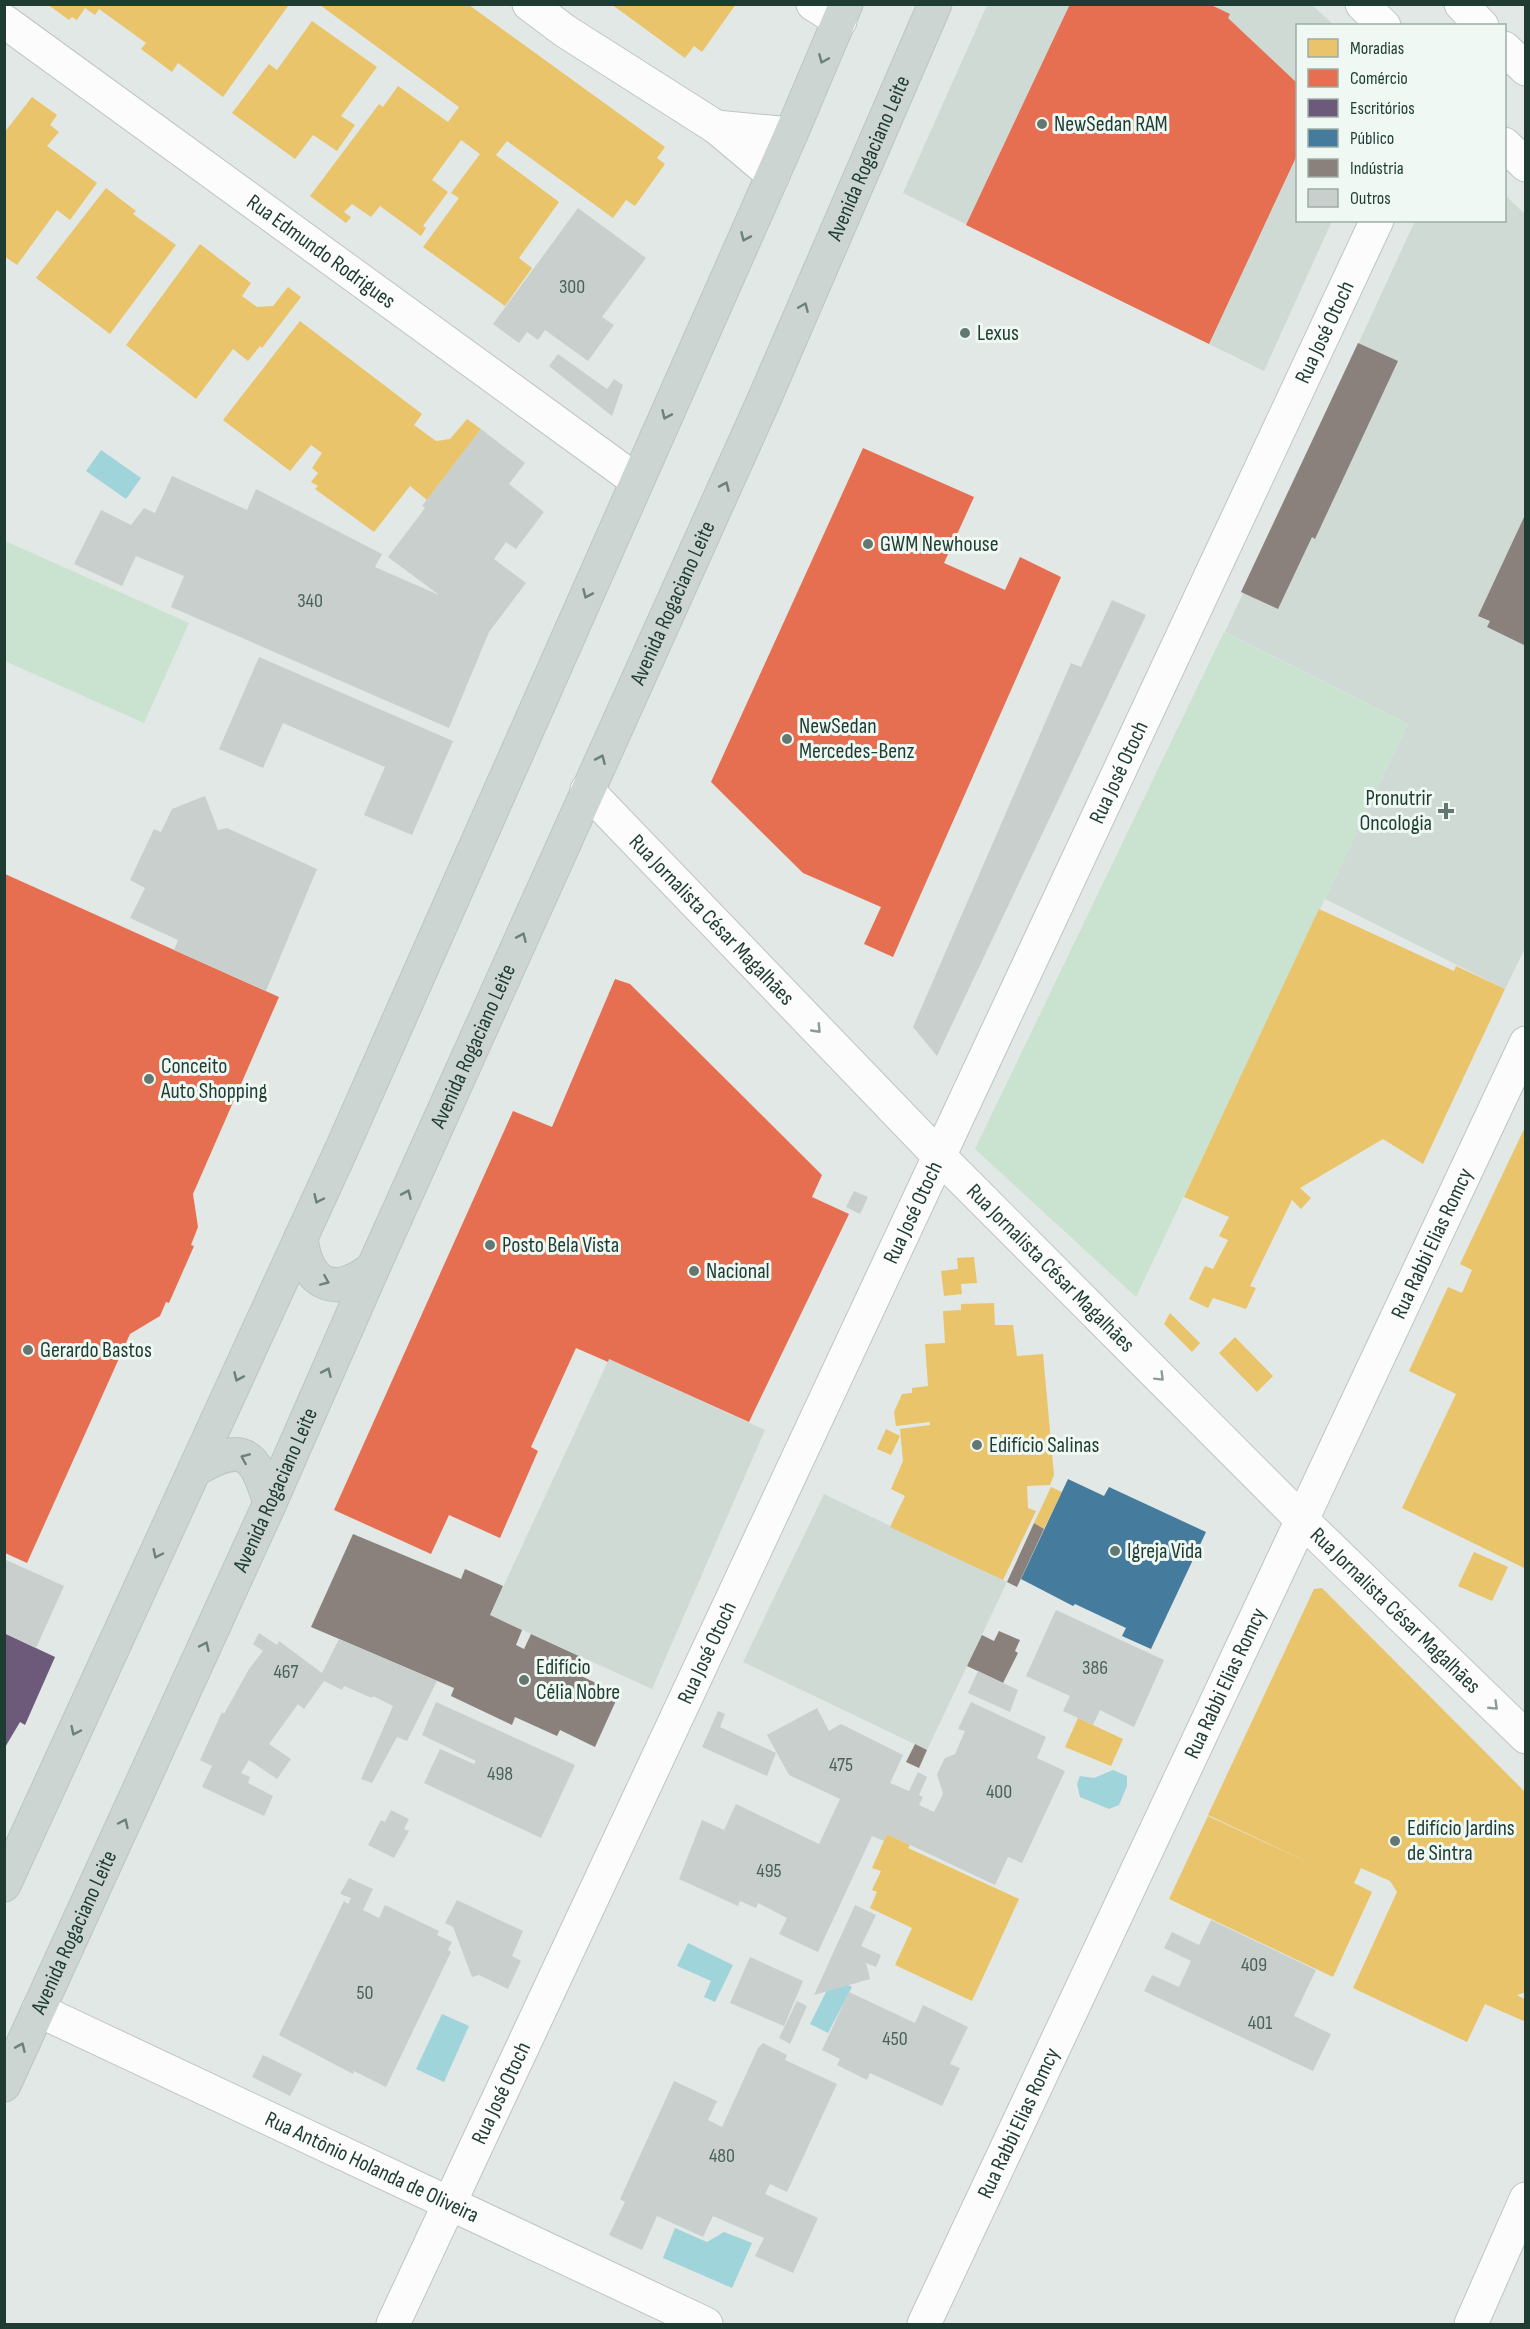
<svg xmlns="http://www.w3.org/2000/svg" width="1530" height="2329" font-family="'Sofia Sans Condensed',sans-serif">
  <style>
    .built { fill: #cfdad5 }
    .green { fill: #cae2d0 }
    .water { fill: #9fd4da }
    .homes { fill: #e9c46a }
    .shops { fill: #e76f51 }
    .offices { fill: #6d597a }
    .public { fill: #457b9d }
    .industry { fill: #8a817c }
    .building { fill: #c9cfcc }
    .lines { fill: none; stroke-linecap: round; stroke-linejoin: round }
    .minor-casing { stroke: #bfc5c2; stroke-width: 35 }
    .major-casing { stroke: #bbc5c1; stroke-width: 35 }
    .minor { stroke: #fbfcfb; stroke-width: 33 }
    .major { stroke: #ccd5d2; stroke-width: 33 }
    .oneway { stroke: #6d817b }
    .oneway2 { stroke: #8d9c97 }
    .poi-dot { fill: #637871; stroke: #eff8f3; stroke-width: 2 }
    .labels { text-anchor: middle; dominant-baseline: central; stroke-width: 6; stroke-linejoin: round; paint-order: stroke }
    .number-label { font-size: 20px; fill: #4a625a }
    .poi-label { font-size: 22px; fill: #1f3c33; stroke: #eff8f3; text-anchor: start }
    .street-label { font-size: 22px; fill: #1f3c33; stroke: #eff8f3 }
  </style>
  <rect width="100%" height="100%" fill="#e2e8e5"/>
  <g class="built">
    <polygon points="987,5 1312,5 1334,25 1298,26 1298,220 1332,221 1264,371 903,193"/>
    <polygon points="1505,195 1526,215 1526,946 1505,989 1325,899 1408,724 1225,632 1415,221 1504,220"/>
    <polygon points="609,1359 765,1430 652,1689 490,1615"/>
    <polygon points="824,1494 1007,1582 927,1750 743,1662"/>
  </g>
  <g class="green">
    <polygon points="5,541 189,623 144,723 5,661"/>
    <polygon points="1224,632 1408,724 1136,1297 975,1149"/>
  </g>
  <g class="water">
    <polygon points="101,450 141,478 126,499 86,471"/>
    <polygon points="1113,1770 1127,1776 1127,1786 1119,1805 1109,1809 1080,1797 1077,1784 1080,1776 1094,1778"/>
    <polygon points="688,1943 733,1965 715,2002 704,1997 711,1981 677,1966"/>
    <polygon points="833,1978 852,1987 828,2033 810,2024"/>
    <polygon points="442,2014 469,2026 444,2082 416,2069"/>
    <polygon points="675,2228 707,2242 724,2232 752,2243 732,2288 663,2258"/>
  </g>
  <g class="homes">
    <polygon points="47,4 286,4 288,6 223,97 178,63 172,72 141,49 146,43 99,9 95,15 85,8 77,20 72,17 69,20"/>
    <polygon points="611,4 736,4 702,52 694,46 685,58"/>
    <polygon points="320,5 469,5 665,147 657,158 665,164 635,206 626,200 613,218 507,141 496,155 559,202 519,258 532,268 505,306 423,247 459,198 451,193 480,154 461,140 432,180 448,192 423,226 426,228 421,236 380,206 371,217 352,204 344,212 351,217 346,223 310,196 379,104 383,107 398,86 448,122 459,107"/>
    <polygon points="312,21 377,67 341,116 355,125 337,151 313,135 295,159 232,113 269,64 277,70"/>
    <polygon points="32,97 57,115 50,125 59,132 47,146 97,183 70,220 57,210 17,265 4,256 4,133"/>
    <polygon points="106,188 136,211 133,214 176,245 110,334 36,278"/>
    <polygon points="200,244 251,283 242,296 257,307 273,306 288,287 301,297 262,348 260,346 248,361 233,349 196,399 126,345"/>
    <polygon points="300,321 422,414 414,425 436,441 450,439 467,419 481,429 427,500 410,486 374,532 315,489 318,486 311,482 318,473 312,468 322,453 311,445 290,471 223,420"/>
    <polygon points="1319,909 1454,971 1456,966 1505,989 1423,1164 1383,1139 1300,1188 1311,1198 1301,1209 1292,1200 1250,1286 1256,1288 1246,1309 1213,1298 1208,1308 1189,1299 1205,1266 1213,1269 1228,1240 1219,1236 1229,1217 1184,1197"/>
    <polygon points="1526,1125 1526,1569 1402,1508 1456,1394 1409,1371 1448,1287 1462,1293 1472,1270 1460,1264"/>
    <polygon points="974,1257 977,1283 961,1284 962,1294 944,1296 941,1271 958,1269 957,1258"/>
    <polygon points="994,1303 995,1325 1013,1325 1017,1356 1043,1354 1054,1475 1050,1485 1027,1486 1028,1508 1036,1511 1003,1580 890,1527 905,1496 891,1489 903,1461 900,1429 930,1425 930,1422 896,1426 894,1412 902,1394 912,1393 912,1388 928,1386 925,1344 945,1343 943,1311 961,1310 961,1304"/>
    <polygon points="1170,1313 1200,1343 1192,1352 1164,1324"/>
    <polygon points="1235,1337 1273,1376 1257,1392 1219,1353"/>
    <polygon points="886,1429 900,1436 891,1455 877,1449"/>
    <polygon points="1051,1487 1062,1492 1044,1529 1034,1523"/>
    <polygon points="1474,1552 1508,1567 1492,1601 1458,1586"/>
    <polygon points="1322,1588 1526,1793 1526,1992 1517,1995 1526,2000 1526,2022 1485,2004 1467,2042 1353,1988 1397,1892 1390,1881 1361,1868 1354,1883 1372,1892 1333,1977 1169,1899 1208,1816 1316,1866 1208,1815 1314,1589"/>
    <polygon points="1078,1718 1123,1739 1111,1766 1065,1747"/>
    <polygon points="887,1834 910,1845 908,1848 1019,1899 972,2001 895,1965 912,1928 870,1908 877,1892 872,1890 881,1871 872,1868"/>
  </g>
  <g class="shops">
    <polygon points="1070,4 1209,4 1230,14 1228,18 1298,84 1298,153 1209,344 966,225"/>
    <polygon points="863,448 974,497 944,563 1005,590 1020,557 1061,577 893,957 864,944 881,907 803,873 711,782"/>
    <polygon points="5,874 279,997 193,1194 198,1227 191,1245 194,1246 169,1303 166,1302 160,1316 130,1334 27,1563 5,1553"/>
    <polygon points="615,979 630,984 822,1175 812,1197 849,1214 749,1422 609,1359 608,1362 576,1348 531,1447 538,1451 500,1538 449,1515 431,1554 334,1510 513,1111 552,1127"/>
  </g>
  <polygon class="offices" points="4,1633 55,1657 25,1725 20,1722 4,1749"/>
  <polygon class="public" points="1068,1479 1104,1496 1109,1487 1206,1532 1151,1649 1122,1636 1126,1628 1075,1604 1073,1606 1021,1579"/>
  <g class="industry">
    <polygon points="1358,343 1398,361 1315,539 1312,537 1278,609 1241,592"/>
    <polygon points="1526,513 1526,646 1487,627 1490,621 1478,616"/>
    <polygon points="1034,1523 1044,1529 1017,1587 1007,1582"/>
    <polygon points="353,1534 461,1579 465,1569 503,1586 490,1615 522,1630 516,1645 524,1649 531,1634 581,1657 575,1673 619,1694 595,1747 560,1730 557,1736 515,1717 512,1725 451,1696 454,1688 311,1627"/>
    <polygon points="999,1631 1020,1640 1015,1651 1018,1653 1003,1683 967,1666 982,1635 994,1641"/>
    <polygon points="915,1744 927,1750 919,1768 906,1762"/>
  </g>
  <g class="building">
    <polygon points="578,208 646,258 602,317 614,325 588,361 545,330 538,340 527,332 519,343 493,324"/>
    <polygon points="558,354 607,389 614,379 623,385 612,416 549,366"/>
    <polygon points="481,429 525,463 509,484 544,512 516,549 506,542 494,559 526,583 489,632 449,728 171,607 184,576 136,556 122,586 74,564 101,510 131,525 144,508 155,513 172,476 247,510 256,489 382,554 375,567 439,595 388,557 425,508 422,506"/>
    <polygon points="1112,600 1146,615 937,1056 913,1027 1071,663 1081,667"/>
    <polygon points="259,657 453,741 412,835 364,815 385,767 283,723 263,768 219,749"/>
    <polygon points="205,796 218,830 227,828 317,869 266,991 174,950 178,940 130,918 145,888 130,880 154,829 161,832 172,809"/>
    <polygon points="854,1191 868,1197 860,1214 846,1207"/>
    <polygon points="4,1559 64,1586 36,1648 4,1633"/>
    <polygon points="1056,1610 1164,1660 1134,1727 1100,1710 1093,1725 1063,1711 1070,1696 1026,1676"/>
    <polygon points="259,1633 277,1645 279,1641 322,1673 339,1639 437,1681 407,1741 397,1737 372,1783 361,1779 393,1706 373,1696 372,1698 344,1686 342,1690 324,1681 304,1709 298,1704 269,1744 291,1759 277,1779 249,1760 241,1773 250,1777 248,1783 273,1796 264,1816 202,1787 212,1766 200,1760 222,1712 224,1714 249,1669 263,1651 253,1644"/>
    <polygon points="978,1671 1018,1690 1010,1712 968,1693"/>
    <polygon points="436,1702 575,1765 541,1838 424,1783 440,1749 474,1764 476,1761 422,1735"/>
    <polygon points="971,1702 1046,1737 1037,1758 1065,1771 1022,1863 1008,1857 995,1885 887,1834 884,1841 872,1836 818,1952 779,1934 787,1918 758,1903 756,1908 740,1901 738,1906 679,1879 702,1820 724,1830 736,1804 819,1844 840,1799 789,1775 767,1735 817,1708 829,1731 841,1724 903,1755 890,1783 909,1791 918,1772 927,1777 919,1795 923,1797 919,1805 934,1812 943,1794 937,1774 945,1758 955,1754 965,1731 958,1729"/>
    <polygon points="718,1711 725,1714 720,1727 776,1753 767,1776 702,1747"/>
    <polygon points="391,1810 409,1819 404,1829 409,1831 394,1858 368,1845 381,1820 385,1822"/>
    <polygon points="349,1878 373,1889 363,1910 379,1918 385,1905 439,1931 437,1935 452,1942 448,1950 451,1952 386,2087 354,2071 353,2074 279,2035 344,1901 348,1904 351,1898 340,1894"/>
    <polygon points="457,1900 523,1931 512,1956 521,1961 508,1989 479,1975 472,1977 453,1927 445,1923"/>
    <polygon points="855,1905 876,1915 861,1946 881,1955 876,1967 866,1963 870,1979 814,1995"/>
    <polygon points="1211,1920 1316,1970 1294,2016 1331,2034 1313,2071 1144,1991 1152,1975 1179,1987 1191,1961 1164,1948 1172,1932 1199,1945"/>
    <polygon points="750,1957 803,1981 784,2026 730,2003"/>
    <polygon points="849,1992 915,2023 923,2005 968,2027 950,2064 960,2068 942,2106 870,2073 867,2080 837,2065 840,2059 822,2050"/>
    <polygon points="797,2001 807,2006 790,2044 779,2038"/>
    <polygon points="763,2043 787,2055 785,2060 837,2084 787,2192 770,2184 765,2194 818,2218 793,2273 755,2256 764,2238 713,2216 703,2237 657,2216 642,2250 609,2235 625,2202 620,2199 674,2081 717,2101 708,2120 722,2127 758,2048"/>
    <polygon points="263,2055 302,2074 290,2096 252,2077"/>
  </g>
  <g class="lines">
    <g class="minor-casing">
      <g id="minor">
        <polyline points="529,4 565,31 716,127 773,175"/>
        <polyline points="813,4 840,21"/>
        <polyline points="1362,4 1384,26"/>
        <polyline points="1461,4 1482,26"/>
        <path id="s1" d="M4,21L637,481"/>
        <polyline points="1504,48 1526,69"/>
        <polyline points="716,127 791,134"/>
        <polyline points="1504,144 1526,165"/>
        <path id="s2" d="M587,790L939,1156L1303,1521L1526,1737"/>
        <path id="s3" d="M38,2010L706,2324"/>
        <path id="s4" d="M393,2324L1377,220"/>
        <path id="s5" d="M924,2324L1526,1043"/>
        <polyline points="1471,2324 1526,2199"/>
      </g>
    </g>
    <g class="major-casing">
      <g id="major">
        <path d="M301,1237C306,1285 334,1299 373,1268"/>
        <path d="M195,1470C244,1441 255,1453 270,1503"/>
        <polyline points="4,1885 343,1146 791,134 846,4"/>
        <path id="s6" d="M4,2085L270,1503L373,1268L763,402L935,4"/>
      </g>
    </g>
    <use href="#minor" class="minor"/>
    <use href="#major" class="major"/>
  </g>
  <defs><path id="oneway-chevron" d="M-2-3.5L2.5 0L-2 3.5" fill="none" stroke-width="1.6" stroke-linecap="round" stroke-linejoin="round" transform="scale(1.5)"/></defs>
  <g class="oneway">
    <use href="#oneway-chevron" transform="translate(823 59) rotate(113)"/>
    <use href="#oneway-chevron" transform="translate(745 237) rotate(114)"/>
    <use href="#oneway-chevron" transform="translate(804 307) rotate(-67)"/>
    <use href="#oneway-chevron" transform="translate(666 415) rotate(114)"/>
    <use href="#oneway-chevron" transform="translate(725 486) rotate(-66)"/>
    <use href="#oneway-chevron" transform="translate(587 594) rotate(114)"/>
    <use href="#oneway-chevron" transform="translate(601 759) rotate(-66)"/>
    <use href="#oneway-chevron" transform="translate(522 937) rotate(-66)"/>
    <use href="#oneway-chevron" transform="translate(407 1194) rotate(-66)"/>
    <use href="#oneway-chevron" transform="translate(318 1199) rotate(115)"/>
    <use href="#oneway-chevron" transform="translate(325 1281) rotate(23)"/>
    <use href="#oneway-chevron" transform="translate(327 1372) rotate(-66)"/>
    <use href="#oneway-chevron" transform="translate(238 1377) rotate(114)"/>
    <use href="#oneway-chevron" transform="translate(245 1458) rotate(-157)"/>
    <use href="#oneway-chevron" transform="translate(157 1554) rotate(115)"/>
    <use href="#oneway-chevron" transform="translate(205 1646) rotate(-65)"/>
    <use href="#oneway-chevron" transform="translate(75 1731) rotate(115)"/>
    <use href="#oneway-chevron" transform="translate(124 1823) rotate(-65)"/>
    <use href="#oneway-chevron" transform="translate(21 2047) rotate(-66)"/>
  </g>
  <g class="oneway2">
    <use href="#oneway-chevron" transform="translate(817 1029) rotate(46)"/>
    <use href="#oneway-chevron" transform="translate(1160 1377) rotate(45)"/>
    <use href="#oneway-chevron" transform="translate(1494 1706) rotate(44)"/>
  </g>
  <g class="poi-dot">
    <circle cx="1042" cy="124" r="6"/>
    <circle cx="965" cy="333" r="6"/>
    <circle cx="868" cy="544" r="6"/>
    <circle cx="787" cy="739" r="6"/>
    <path d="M1443 802h6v6h6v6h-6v6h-6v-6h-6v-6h6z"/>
    <circle cx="149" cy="1079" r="6"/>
    <circle cx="490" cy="1245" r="6"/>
    <circle cx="694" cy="1271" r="6"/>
    <circle cx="28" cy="1350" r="6"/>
    <circle cx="977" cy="1445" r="6"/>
    <circle cx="1115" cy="1551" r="6"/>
    <circle cx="524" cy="1680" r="6"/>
    <circle cx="1395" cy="1841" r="6"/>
  </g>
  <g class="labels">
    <g class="number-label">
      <text x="572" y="287">300</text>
      <text x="310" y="601">340</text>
      <text x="1095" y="1668">386</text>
      <text x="286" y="1672">467</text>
      <text x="841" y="1765">475</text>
      <text x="500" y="1774">498</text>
      <text x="999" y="1792">400</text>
      <text x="769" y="1871">495</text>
      <text x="1254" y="1965">409</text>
      <text x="365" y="1993">50</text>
      <text x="1260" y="2023">401</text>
      <text x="895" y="2039">450</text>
      <text x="722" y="2156">480</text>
    </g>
    <g class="poi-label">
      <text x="1054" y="124">NewSedan RAM</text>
      <text x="977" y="333">Lexus</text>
      <text x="880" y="544">GWM Newhouse</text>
      <text x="799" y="726">NewSedan<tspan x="799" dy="25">Mercedes-Benz</tspan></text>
      <text x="1432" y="798" text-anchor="end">Pronutrir<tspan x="1432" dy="25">Oncologia</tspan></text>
      <text x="161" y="1066">Conceito<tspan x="161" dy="25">Auto Shopping</tspan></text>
      <text x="502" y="1245">Posto Bela Vista</text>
      <text x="706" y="1271">Nacional</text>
      <text x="40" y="1350">Gerardo Bastos</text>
      <text x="989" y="1445">Edifício Salinas</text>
      <text x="1127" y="1551">Igreja Vida</text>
      <text x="536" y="1667">Edifício<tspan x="536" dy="25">Célia Nobre</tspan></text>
      <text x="1407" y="1828">Edifício Jardins<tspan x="1407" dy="25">de Sintra</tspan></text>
    </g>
    <g class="street-label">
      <text stroke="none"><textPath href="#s6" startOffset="2112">Avenida Rogaciano Leite</textPath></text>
      <text stroke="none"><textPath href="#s1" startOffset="392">Rua Edmundo Rodrigues</textPath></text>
      <text stroke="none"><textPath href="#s4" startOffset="2199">Rua José Otoch</textPath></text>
      <text stroke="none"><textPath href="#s6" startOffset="1626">Avenida Rogaciano Leite</textPath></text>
      <text stroke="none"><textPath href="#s4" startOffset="1713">Rua José Otoch</textPath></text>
      <text stroke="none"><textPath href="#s2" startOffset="180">Rua Jornalista César Magalhães</textPath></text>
      <text stroke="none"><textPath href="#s6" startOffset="1140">Avenida Rogaciano Leite</textPath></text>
      <text stroke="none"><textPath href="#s4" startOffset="1227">Rua José Otoch</textPath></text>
      <text stroke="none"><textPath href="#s5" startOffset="1194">Rua Rabbi Elias Romcy</textPath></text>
      <text stroke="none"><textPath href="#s2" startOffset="666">Rua Jornalista César Magalhães</textPath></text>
      <text stroke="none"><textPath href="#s6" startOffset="654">Avenida Rogaciano Leite</textPath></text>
      <text stroke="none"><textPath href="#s2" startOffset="1152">Rua Jornalista César Magalhães</textPath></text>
      <text stroke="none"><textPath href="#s4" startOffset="741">Rua José Otoch</textPath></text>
      <text stroke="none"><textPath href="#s5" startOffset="708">Rua Rabbi Elias Romcy</textPath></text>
      <text stroke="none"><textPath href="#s6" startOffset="168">Avenida Rogaciano Leite</textPath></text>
      <text stroke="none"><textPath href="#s4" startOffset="255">Rua José Otoch</textPath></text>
      <text stroke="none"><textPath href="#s5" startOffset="222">Rua Rabbi Elias Romcy</textPath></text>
      <text stroke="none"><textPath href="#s3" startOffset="369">Rua Antônio Holanda de Oliveira</textPath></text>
    </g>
  </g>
  <rect width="1530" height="2329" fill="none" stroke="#1f3c33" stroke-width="12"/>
  <rect x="1296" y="24" width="210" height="198" fill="#eff8f3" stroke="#9cada6" stroke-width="1.5"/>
  <rect x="1308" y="39" width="30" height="18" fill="#e9c46a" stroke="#9cada6" stroke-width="1.5"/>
  <text x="1350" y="54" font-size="18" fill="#1f3c33">Moradias</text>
  <rect x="1308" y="69" width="30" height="18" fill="#e76f51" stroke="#9cada6" stroke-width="1.5"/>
  <text x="1350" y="84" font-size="18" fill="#1f3c33">Comércio</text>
  <rect x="1308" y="99" width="30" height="18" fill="#6d597a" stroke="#9cada6" stroke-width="1.5"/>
  <text x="1350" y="114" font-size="18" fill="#1f3c33">Escritórios</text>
  <rect x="1308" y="129" width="30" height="18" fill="#457b9d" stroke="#9cada6" stroke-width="1.5"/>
  <text x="1350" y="144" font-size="18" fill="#1f3c33">Público</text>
  <rect x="1308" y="159" width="30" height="18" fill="#8a817c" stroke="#9cada6" stroke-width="1.5"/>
  <text x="1350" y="174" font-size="18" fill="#1f3c33">Indústria</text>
  <rect x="1308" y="189" width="30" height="18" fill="#c9cfcc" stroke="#9cada6" stroke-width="1.5"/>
  <text x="1350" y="204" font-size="18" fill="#1f3c33">Outros</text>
</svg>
